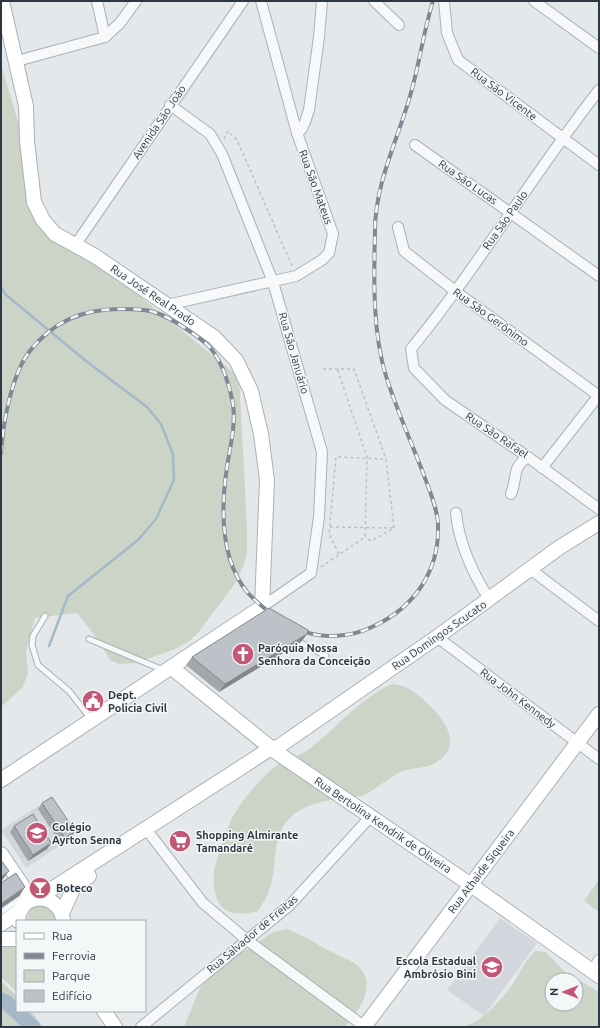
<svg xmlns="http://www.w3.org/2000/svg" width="600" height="1028" font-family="Ubuntu,sans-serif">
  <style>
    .built { fill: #d3d7dd }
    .green { fill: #ccd4c7; fill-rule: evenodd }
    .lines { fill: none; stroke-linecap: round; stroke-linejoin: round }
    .stream { stroke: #a3b9c7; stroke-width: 2.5 }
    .river { stroke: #a3b9c7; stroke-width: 15 }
    .lane-casing { stroke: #aab0b5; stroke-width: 7 }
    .street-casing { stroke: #aab0b5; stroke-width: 12 }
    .secondary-casing { stroke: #aab0b5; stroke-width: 16 }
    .path { stroke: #bbbec3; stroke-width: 1.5; stroke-dasharray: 3 3; stroke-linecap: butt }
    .lane { stroke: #f7f8fa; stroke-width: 5 }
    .street { stroke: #f7f8fa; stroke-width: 10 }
    .secondary { stroke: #fff; stroke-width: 14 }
    .rail-casing { stroke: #7f8993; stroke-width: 4 }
    .rail { stroke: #f4f7f8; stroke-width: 2.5; stroke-dasharray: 8; stroke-linecap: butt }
    .wall { fill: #a2a7ab }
    .shaded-wall { fill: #84888b }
    .building { fill: #bcc2c7; stroke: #84888b }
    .labels { text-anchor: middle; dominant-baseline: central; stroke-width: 3; stroke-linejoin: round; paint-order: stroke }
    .street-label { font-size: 11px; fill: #2e3842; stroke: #f4f7f8 }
    .poi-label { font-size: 11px; font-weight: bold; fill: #2e3842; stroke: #f4f7f8; text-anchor: start }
  </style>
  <rect width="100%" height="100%" fill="#e5e8eb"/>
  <g class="built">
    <polygon points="49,799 74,836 26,868 1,830"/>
    <polygon points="500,918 537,943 484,1016 447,990"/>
  </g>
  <g class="green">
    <polygon points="1,64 47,221 239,377 247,527 247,552 244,564 236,582 198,633 188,642 173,650 135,663 119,664 110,660 93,633 77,613 35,618 26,651 28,674 22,688 1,707"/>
    <path d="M392,684C411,686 418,695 432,708C448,724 462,748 435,763C426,769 413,767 403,771C388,777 378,789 364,795C359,797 352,797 346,798C324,801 304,803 288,820C272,837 277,863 271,884C269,894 263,903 258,911C241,915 222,917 216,896C214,889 213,880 214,872C214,866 228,826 231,820C239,804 258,781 271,770C283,759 301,757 313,746C339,725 361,698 392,684Z"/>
    <polygon points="599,879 599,912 584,901"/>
    <path d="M40,905C50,906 53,912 57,921H26L31,909Z"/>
    <path d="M286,929C302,934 315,944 330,951C339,956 349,959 357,965C379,985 359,1010 345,1027H184L201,986L212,971L225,960L252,947L271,933Z"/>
    <polygon points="17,944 17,992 1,977 1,947"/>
    <path d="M535,951L546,952L564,971L599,992V1027H463C483,1021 503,999 514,982C521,971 526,960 535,951ZM552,980H576V1004H552Z"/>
    <polygon points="1,981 17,996 17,1011 31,1011 43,1027 1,1027"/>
  </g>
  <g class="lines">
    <polyline class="stream" points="1,287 5,294 86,361 147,407 161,424 173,454 174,480 156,519 138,540 68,596 49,646"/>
    <polyline class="river" points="1,1000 6,1002 33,1027"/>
    <g class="lane-casing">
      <g id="lane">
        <polyline points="45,616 33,636 32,645 38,665 69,691 91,719"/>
        <polyline points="89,639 163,670"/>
        <polyline points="294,644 299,642 326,656"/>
        <polyline points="1,912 27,894"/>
      </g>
    </g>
    <g class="street-casing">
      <g id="street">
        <polyline points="97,1 105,37"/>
        <polyline points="374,1 399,25"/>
        <polyline points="444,1 447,33 458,60 599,165"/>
        <polyline points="534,1 599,48"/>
        <polyline points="17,61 105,37 120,23 136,1"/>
        <path d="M599,90C533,174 478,267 411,349L414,368L445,400L528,457L599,509"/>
        <polyline points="170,105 210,134 222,154 273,282 322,452 319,517 311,573 262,607"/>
        <polyline points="297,133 301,130 305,122 309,110 319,37 322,1"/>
        <polyline points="415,145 599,276"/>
        <polyline points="398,227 404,251 455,291 599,396"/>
        <polyline points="76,244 243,1"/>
        <polyline points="167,305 296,276 322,260 329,253 333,234 297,133 261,1"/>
        <polyline points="542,468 599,395"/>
        <path d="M511,494C518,477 511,468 528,457"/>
        <path d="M456,513C459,544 472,572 489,599"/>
        <polyline points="530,569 599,621"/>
        <polyline points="437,637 599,759"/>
        <polyline points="146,829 203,903 247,940 365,1027"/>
        <polyline points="592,971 599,960"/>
        <polyline points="141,1027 290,905 371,816"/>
      </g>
    </g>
    <g class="secondary-casing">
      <g id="secondary">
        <polyline points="172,668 276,752 471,885 599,976"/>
        <polyline points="1,780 262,607 267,480 261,434 251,391 236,360 214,337 95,256 55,234 43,220 34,202 27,141 26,106 2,1"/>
        <polyline points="1,854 32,900"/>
        <polyline points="38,898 248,763 271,748 278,747 437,637 560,547 599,523"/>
        <polyline points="62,913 74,887 89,876"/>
        <path d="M18,921C19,892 58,891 63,919"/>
        <polyline points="1,924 21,910"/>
        <polyline points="1,939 17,939"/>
        <polyline points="104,1011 115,1027"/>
        <polyline points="364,1027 599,714"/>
      </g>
    </g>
    <g class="path">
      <polyline points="224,139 228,131 237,140 293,268"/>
      <polyline points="323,369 354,369 386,459"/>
      <polyline points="330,527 394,528"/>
      <polyline points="339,554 329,534 336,457 386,459 394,528 371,541 365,537"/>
      <polyline points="321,567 365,537 367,457 337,368"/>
    </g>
    <use href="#lane" class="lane"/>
    <use href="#street" class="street"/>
    <use href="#secondary" class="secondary"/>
    <g class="rail-casing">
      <g id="rail">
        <path d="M1,453C3,424 11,376 29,352C53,321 83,309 121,309C133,309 146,309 157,313C171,318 204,339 212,350C223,364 230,387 233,404C236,424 230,447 227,467C221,507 220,560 248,593C256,602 265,609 275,617"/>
        <path d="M298,629C320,640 353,637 374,626C415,607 440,570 438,524C437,506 428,487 422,470C410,439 396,408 386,376C372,331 374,276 375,230C375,182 400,135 412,89C420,60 424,30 433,1"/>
      </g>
    </g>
    <use href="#rail" class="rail"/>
  </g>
  <g class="wall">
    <polygon points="307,634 301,642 219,692 186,665 192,657"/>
    <polygon points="42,803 75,831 71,838 61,844 38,809"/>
    <polygon points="14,826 51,843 47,849 28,861 10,832"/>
  </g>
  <g class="shaded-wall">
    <polygon points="307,634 301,642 219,692 225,684"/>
    <polygon points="75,831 71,838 61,844 65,838"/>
    <polygon points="51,843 47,849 28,861 33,855"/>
    <polygon points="9,871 3,879 1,881 1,877"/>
    <polygon points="25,887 20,895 1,908 1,904"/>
  </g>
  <g class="building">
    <polygon points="269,608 308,630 307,634 225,684 192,657"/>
    <polygon points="52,797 75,831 65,838 42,803"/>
    <polygon points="33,814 51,843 33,855 14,826"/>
    <polygon points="1,860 9,871 1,877"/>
    <polygon points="16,873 25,887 1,904 1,883"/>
  </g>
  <defs>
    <g id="church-disc" transform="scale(1.15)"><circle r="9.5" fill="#c35774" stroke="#f4f7f8"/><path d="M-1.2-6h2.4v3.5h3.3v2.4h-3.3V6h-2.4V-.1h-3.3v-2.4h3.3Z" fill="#fff"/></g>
    <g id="civic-disc" transform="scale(1.15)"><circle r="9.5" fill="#c35774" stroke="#f4f7f8"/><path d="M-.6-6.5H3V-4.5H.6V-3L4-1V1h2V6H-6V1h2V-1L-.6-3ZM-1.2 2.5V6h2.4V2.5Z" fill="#fff"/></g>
    <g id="school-disc" transform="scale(1.15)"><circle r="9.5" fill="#c35774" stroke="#f4f7f8"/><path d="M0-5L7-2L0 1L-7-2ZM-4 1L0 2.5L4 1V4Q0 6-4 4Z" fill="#fff"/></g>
    <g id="supermarket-disc" transform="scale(1.15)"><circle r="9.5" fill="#c35774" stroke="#f4f7f8"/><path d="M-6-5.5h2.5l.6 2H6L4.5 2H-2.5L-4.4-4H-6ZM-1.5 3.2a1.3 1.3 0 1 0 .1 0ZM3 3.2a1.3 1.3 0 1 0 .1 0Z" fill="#fff"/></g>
    <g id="bar-disc" transform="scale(1.15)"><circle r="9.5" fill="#c35774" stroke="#f4f7f8"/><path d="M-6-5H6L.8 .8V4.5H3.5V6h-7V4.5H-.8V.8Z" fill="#fff"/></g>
  </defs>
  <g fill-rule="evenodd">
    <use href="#church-disc" x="243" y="654"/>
    <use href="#civic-disc" x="93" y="701"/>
    <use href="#school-disc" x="37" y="833"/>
    <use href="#supermarket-disc" x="180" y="841"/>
    <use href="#bar-disc" x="40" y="888"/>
    <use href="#school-disc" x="492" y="967"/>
  </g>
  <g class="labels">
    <g class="street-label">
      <text transform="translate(504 94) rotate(37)">Rua São Vicente</text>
      <text transform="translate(159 122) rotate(-56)">Avenida São João</text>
      <text transform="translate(468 182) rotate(35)">Rua São Lucas</text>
      <text transform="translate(316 187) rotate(70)">Rua São Mateus</text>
      <text transform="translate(505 220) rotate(-55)">Rua São Paulo</text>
      <text transform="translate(153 295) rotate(34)">Rua José Real Prado</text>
      <text transform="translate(491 317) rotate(36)">Rua São Gerônimo</text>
      <text transform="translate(294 353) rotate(74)">Rua São Januário</text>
      <text transform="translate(497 435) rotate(34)">Rua São Rafael</text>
      <text transform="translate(439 635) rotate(-35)">Rua Domingos Scucato</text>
      <text transform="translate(518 698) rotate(37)">Rua John Kennedy</text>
      <text transform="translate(383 825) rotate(34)">Rua Bertolina Kendrik de Oliveira</text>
      <text transform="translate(481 871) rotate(-53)">Rua Athaide Siqueira</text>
      <text transform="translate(252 934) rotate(-40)">Rua Salvador de Freitas</text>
    </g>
    <g class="poi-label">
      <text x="258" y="648">Paróquia Nossa<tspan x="258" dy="13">Senhora da Conceição</tspan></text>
      <text x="108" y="695">Dept.<tspan x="108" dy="13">Policia Civil</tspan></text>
      <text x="52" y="827">Colégio<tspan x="52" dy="13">Ayrton Senna</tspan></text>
      <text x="196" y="835">Shopping Almirante<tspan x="196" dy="13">Tamandaré</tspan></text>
      <text x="56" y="888">Boteco</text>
      <text x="476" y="961" text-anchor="end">Escola Estadual<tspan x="476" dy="13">Ambrósio Bini</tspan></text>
    </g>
  </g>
  <rect width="600" height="1028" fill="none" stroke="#2e3842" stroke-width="4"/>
  <rect x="16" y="920" width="130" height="92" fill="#f4f7f8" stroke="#a5abaf"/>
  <rect x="24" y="933" width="20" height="6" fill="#ffffff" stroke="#a5abaf"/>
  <text x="52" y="940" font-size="12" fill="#2e3842">Rua</text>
  <rect x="24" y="953" width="20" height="6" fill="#7f8993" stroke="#a5abaf"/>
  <text x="52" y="960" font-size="12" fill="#2e3842">Ferrovia</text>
  <rect x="24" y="970" width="20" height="12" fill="#ccd4c7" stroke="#a5abaf"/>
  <text x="52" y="980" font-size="12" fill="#2e3842">Parque</text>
  <rect x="24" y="990" width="20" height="12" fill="#bcc2c7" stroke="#a5abaf"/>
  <text x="52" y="1000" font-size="12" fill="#2e3842">Edifício</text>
  <g transform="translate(564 992) rotate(270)"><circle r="19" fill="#f4f7f8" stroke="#a5abaf"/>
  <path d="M0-3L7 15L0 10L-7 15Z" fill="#c35774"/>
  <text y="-6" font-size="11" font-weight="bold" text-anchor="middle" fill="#2e3842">N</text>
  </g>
</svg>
